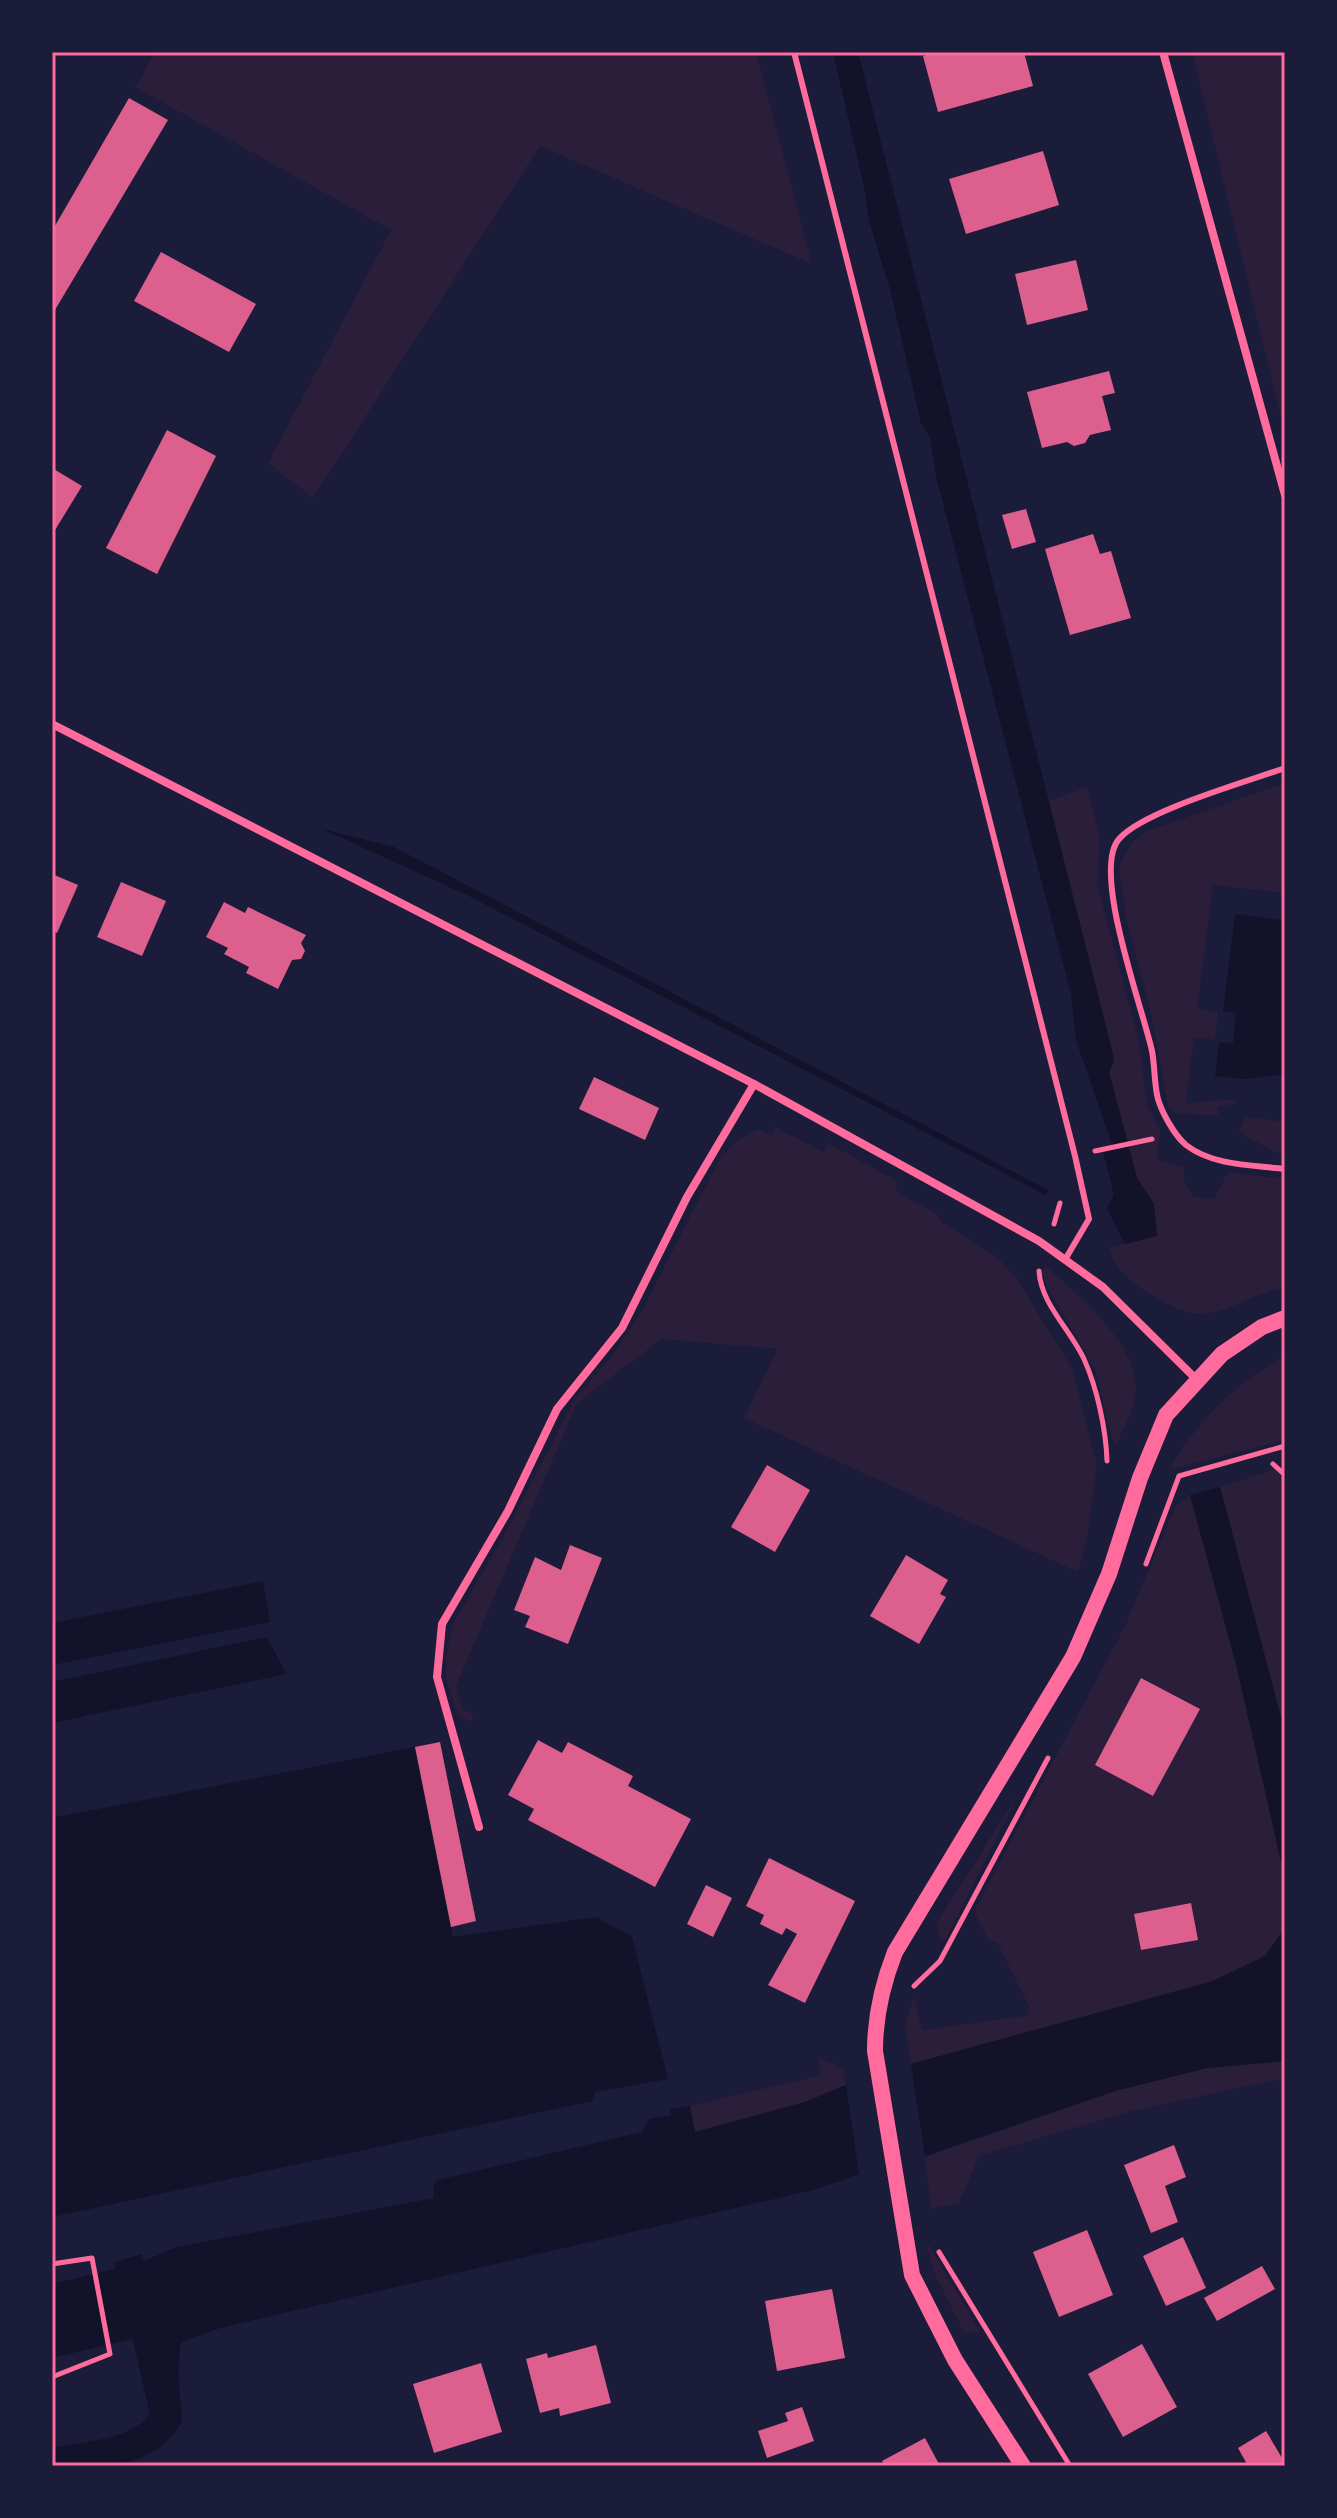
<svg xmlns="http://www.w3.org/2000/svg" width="1337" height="2518" font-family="'IBM Plex Sans',sans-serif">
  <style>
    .green { fill: #2a1e3b }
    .water { fill: #12122b }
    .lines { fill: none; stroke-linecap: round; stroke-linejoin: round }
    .river { stroke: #12122b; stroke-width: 72 }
    .building { fill: #dd5f8e }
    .path { stroke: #ff6b9d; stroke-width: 5 }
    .service { stroke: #ff6b9d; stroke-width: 6 }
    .minor { stroke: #ff6b9d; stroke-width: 8 }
    .secondary { stroke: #ff6b9d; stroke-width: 16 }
    .neatline { fill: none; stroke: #ff6b9d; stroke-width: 3 }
  </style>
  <rect width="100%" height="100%" fill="#1b1b3a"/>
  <g class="green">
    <polygon points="156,52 756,52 812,264 540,146 313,498 268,463 391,230 135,87"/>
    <polygon points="1192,52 1285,52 1285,434"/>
    <polygon points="1285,783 1285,893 1213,885 1197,1009 1218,1012 1215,1040 1194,1037 1186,1103 1235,1099 1237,1103 1218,1107 1218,1115 1177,1114 1168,1108 1151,1012 1126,918 1119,866 1131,843 1147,831"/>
    <path d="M1087,787L1099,833L1098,888L1138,1038L1148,1107L1160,1129L1157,1160L1184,1167V1180L1193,1197L1214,1199L1228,1172L1285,1179V1287C1221,1303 1213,1335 1148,1293C1129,1281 1115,1269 1109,1248L1157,1236L1154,1204L1137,1178L1109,1072L1114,1061L1111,1046L1049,801Z"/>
    <polygon points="1246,1117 1285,1122 1285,1157 1238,1132"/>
    <polygon points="775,1127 823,1152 828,1143 897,1181 896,1192 938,1214 939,1220 1000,1260 1018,1281 1072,1368 1097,1465 1087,1539 1078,1572 744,1418 778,1349 662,1339 577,1403 456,1686 463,1709 474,1715 471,1722 458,1716 446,1679 446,1655 453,1624 505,1534 574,1400 611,1357 643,1309 719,1160 738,1140 758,1129 772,1135"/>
    <path d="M1045,1266C1077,1293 1138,1344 1136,1390C1135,1408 1124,1427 1117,1444L1112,1440L1095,1369L1047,1287L1042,1272Z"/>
    <path d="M1285,1356V1440L1169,1470C1197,1421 1235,1383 1285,1356Z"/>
    <polygon points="1285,1466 1285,1732 1220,1487"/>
    <polygon points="1190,1495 1237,1668 1285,1879 1285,1928 1265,1956 1213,1981 911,2064 905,2026 914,1996 922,2030 1026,2016 1029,2006 997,1942 989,1941 974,1911 1126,1624 1175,1507"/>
    <polygon points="1021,1789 945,1941 940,1939 937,1923"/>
    <polygon points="818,2057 843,2068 846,2085 805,2102 694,2132 690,2106 822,2075"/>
    <polygon points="1285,2061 1285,2078 1128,2112 979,2156 959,2203 931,2209 925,2157 1115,2091 1207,2068"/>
    <polygon points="926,2245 929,2245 980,2332 964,2333 934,2272"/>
  </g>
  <g class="water">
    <polygon points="833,52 858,52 1111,1046 1114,1061 1109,1072 1137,1178 1154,1204 1157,1236 1125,1244 1107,1208 1114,1195 1103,1151 1113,1147 1076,1040 1071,994 936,476 930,437 921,423 890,289 869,221 864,187"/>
    <polygon points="322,829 394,847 1048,1190 1046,1195 467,895"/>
    <polygon points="1235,914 1285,920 1285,1074 1247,1079 1215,1076 1219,1042 1233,1043 1236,1013 1223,1011"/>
    <polygon points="1220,1487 1285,1732 1285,1879 1237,1668 1190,1495"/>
    <polygon points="263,1581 270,1622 52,1665 52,1623"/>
    <polygon points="267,1637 286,1674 52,1723 52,1682"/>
    <polygon points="415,1747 453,1937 596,1917 632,1937 668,2079 595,2092 592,2101 52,2217 52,1818"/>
    <polygon points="1285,1928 1285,2061 1207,2068 1115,2091 925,2156 911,2064 1213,1981 1265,1956"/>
    <path d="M846,2085L859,2174L817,2189L220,2328L181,2342C177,2368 179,2391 182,2416C183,2423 175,2433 170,2438C138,2471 95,2466 52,2466V2448C85,2441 127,2441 150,2415L130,2327L124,2328L113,2279L117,2278L113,2263L141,2254L144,2261L177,2247L434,2198L433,2187L438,2180L642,2132L649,2119L671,2115L670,2109L690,2106L695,2132L805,2102Z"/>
    <polygon points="83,2287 95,2335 52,2345 52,2294"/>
  </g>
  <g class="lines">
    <polyline class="river" points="52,2321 215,2282"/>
  </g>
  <g class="building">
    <polygon points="937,52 1024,52 1033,86 938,112 923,56"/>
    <polygon points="129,98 168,120 52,315 52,231"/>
    <polygon points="1043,151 1059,205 966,234 949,179"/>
    <polygon points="161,252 256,304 229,352 134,301"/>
    <polygon points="1076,260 1088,310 1027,325 1015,274"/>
    <polygon points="1109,371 1115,393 1102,396 1111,430 1090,435 1085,443 1074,446 1067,442 1042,448 1027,392"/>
    <polygon points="167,430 216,456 157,574 106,548"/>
    <polygon points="52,468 82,486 52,535"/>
    <polygon points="1026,509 1036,542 1012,549 1002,515"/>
    <polygon points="1093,534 1100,554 1111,551 1131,618 1070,635 1045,549"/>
    <polygon points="52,874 78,885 57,933 52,931"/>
    <polygon points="121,882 166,901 142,956 97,937"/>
    <polygon points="224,902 245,913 248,907 306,935 301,943 305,951 301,959 292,960 278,989 246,973 249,967 224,954 228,948 206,937"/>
    <polygon points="594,1077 659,1108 645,1140 579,1109"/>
    <polygon points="767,1465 810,1490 775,1552 731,1527"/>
    <polygon points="570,1545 602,1558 568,1644 525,1627 530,1616 514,1610 535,1557 561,1570"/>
    <polygon points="906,1555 948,1580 940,1594 946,1597 919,1644 870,1616"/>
    <polygon points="1141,1678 1200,1709 1153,1796 1095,1765"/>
    <polygon points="538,1740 562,1753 568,1742 633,1776 628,1786 691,1819 655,1887 528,1820 534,1809 508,1795"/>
    <polygon points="440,1742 476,1921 451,1927 415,1747"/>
    <polygon points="769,1858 855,1901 805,2003 768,1985 797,1934 786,1928 782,1935 760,1924 764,1915 746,1906"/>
    <polygon points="706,1885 732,1898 713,1937 687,1924"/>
    <polygon points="1191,1903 1198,1940 1141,1950 1134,1914"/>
    <polygon points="1174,2145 1186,2177 1165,2186 1178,2222 1151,2233 1124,2165"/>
    <polygon points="1087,2230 1113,2295 1059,2317 1033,2252"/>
    <polygon points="1183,2237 1206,2288 1166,2306 1143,2256"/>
    <polygon points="1262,2266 1275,2289 1217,2321 1204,2298"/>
    <polygon points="832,2289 845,2358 777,2371 765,2301"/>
    <polygon points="1142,2344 1177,2407 1123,2437 1088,2374"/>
    <polygon points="596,2345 611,2403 560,2416 559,2408 540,2413 526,2359 547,2353 548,2358"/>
    <polygon points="481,2363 502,2432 434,2453 413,2384"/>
    <polygon points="802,2407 814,2441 767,2458 758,2431 788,2421 785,2413"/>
    <polygon points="1266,2431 1285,2463 1285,2466 1248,2466 1238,2448"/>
    <polygon points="925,2438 940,2466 885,2466 882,2461"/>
  </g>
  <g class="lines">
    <g class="path">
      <polyline points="1095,1151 1152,1139"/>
      <polyline points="1054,1224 1060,1203"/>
      <path d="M1039,1271C1041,1304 1070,1329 1084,1359C1097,1388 1106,1429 1107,1461"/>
      <polyline points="1273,1464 1285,1475"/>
      <polyline points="1146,1564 1179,1476 1285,1446"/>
      <polyline points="914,1986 940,1961 1048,1758"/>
      <polyline points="939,2252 1070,2466"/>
      <polyline points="52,2264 92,2258 110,2354 52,2377"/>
    </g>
    <g class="service">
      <polyline points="794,52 1075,1156 1089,1219 1066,1258"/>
      <path d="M1285,768C1246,782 1143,811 1119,839C1091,871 1143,1009 1152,1051C1155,1066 1154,1084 1158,1099C1162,1113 1175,1136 1186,1145C1213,1166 1253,1165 1285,1169"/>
    </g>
    <g class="minor">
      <polyline points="1163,52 1285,495"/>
      <polyline points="52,724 754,1084 1039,1241 1103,1287 1196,1379"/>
      <polyline points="479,1827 437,1677 442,1624 508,1511 557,1409 622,1328 687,1197 754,1084"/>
    </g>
    <path class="secondary" d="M1023,2466L955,2360L912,2275L875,2051C875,2016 882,1985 895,1952L1073,1657L1109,1574L1140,1478L1166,1415L1222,1354L1262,1327L1285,1318"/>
  </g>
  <rect width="1337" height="2518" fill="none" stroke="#1b1b3a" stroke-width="108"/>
  <rect x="54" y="54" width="1229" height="2410" class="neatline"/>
</svg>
